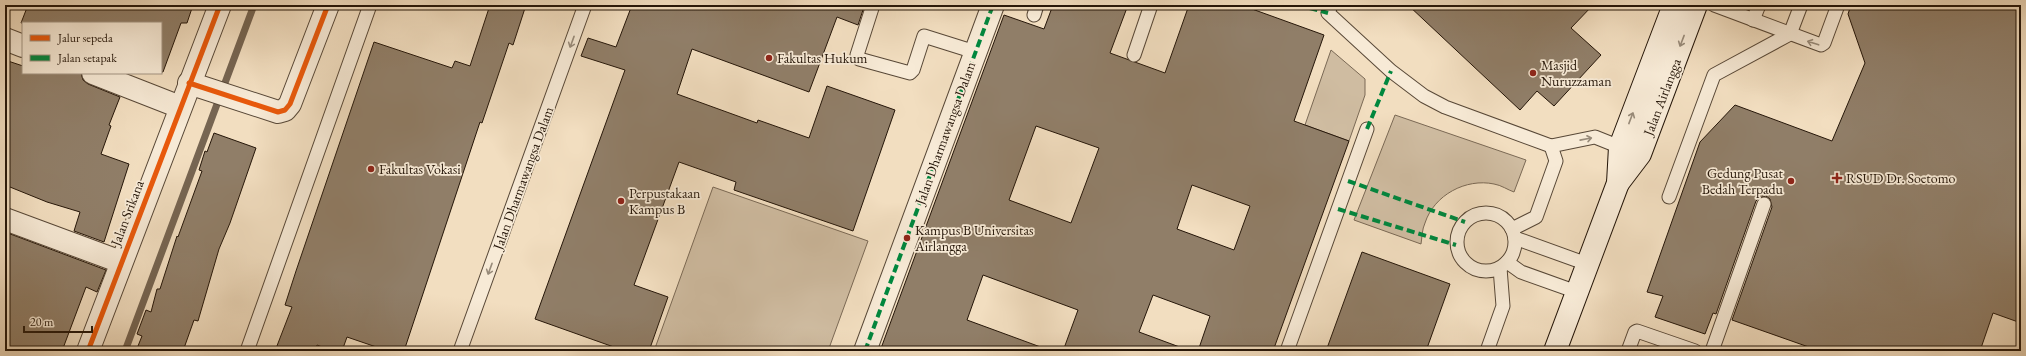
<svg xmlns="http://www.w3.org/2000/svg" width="2026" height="356" font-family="'EB Garamond',serif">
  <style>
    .green { fill: #cfbca1; stroke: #7a6955 }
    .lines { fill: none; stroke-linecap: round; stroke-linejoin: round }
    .stream { stroke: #766552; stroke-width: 7 }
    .building { fill: #907e68; stroke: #251609; fill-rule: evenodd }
    .lane-casing { stroke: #584837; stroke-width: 15 }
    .street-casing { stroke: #584837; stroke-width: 24 }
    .secondary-casing { stroke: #251609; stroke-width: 24 }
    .lane { stroke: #f7ead6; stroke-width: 13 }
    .street { stroke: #f7ead6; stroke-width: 22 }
    .secondary { stroke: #f7ead6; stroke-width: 22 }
    .quiet { stroke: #00873e; stroke-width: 4; stroke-dasharray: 8 4; stroke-linecap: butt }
    .cycleway-casing { stroke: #f7ead6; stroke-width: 8 }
    .cycleway { stroke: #e8590c; stroke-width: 5 }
    .oneway { stroke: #988b7a }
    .poi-dot { fill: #8f2418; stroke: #f7ead6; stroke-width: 1.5 }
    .labels { text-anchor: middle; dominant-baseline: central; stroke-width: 3.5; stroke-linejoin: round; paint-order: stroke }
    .poi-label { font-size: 14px; fill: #251609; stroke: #f7ead6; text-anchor: start }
    .street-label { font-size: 14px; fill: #251609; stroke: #f7ead6 }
  </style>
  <rect width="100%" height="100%" fill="#f2dec0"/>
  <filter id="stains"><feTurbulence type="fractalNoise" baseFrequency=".005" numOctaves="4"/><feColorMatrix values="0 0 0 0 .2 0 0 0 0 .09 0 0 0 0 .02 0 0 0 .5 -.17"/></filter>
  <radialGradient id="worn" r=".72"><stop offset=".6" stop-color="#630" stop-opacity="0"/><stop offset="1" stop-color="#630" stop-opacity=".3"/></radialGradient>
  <g class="green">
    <polygon points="1331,50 1365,79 1365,95 1349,141 1305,125"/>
    <path d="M1395,115L1526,160L1514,192C1508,190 1501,185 1494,184C1466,178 1434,195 1425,223C1422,229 1422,238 1421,244L1354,220Z"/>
    <polygon points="713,187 868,241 828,351 654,351"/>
  </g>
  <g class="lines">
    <polyline class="stream" points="125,351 254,5"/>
  </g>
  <g class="building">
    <polygon points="28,5 193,5 187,23 181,23 163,72 161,72 161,23 21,23"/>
    <polygon points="490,5 526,5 513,45 509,43 482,123 480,122 404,351 388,351 347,337 342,351 332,351 317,345 315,351 275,351 292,307 285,305 296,271 374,42 452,68 455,61 470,66"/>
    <polygon points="632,5 858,5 864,7 858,25 837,17 809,92 692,49 677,94 757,123 758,120 809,138 827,86 895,110 853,231 734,190 736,182 679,162 634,285 668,297 649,351 625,351 535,319 625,70 581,56 588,38 616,47"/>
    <path d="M1053,5H1128L1110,53L1165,73L1189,5H1241L1324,35L1294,121L1349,141L1273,351H1198L1210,316L1153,295L1139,332L1185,349L1184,351H1063L1078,310L983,275L967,320L1046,349V351H880L1004,15L1044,29ZM1036,126L1099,148L1071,223L1009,200ZM1192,185L1250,206L1234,250L1177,229Z"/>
    <polygon points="1408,5 1593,5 1571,28 1601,55 1554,106 1537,91 1520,110"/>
    <polygon points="1851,5 2021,5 2021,323 1993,313 1980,351 1820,351 1732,320 1772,207 1770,199 1766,196 1759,198 1756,201 1716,314 1713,313 1705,334 1655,317 1663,296 1647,292 1700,142 1735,105 1832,141 1865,63 1848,14"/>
    <polygon points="5,60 23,66 23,73 81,73 83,80 88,84 120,97 109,125 111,126 101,154 129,164 104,242 74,231 80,212 47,202 5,185"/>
    <polygon points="214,133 256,148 230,223 219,249 198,321 194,320 183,351 136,351 142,336 137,334 146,310 151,312 157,289 160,289 177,236 178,237 202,171 199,170 205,151 207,152"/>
    <polygon points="5,232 106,270 97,292 86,287 62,351 5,351"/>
    <polygon points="1362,252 1450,284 1426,351 1326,351"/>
  </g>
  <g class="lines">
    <g class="lane-casing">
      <g id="lane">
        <polyline points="873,5 857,55 859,59 910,73 913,70 924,36 975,52"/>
        <polyline points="1331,5 1328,13 1391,71 1424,96 1445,107 1551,146 1595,137 1620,147"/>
        <polyline points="1714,5 1821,45 1824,43 1838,5"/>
        <polyline points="1034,15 1037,5"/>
        <polyline points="1753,20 1759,5"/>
        <polyline points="1134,55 1151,5"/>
        <polyline points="1669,197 1714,75 1790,34 1801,5"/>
        <circle cx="1486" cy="242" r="29"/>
        <polyline points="1512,229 1536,217 1556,161 1551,146"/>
        <polyline points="1515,238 1587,264"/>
        <polyline points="1507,262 1521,272 1577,292"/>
        <polyline points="247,351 370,5"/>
        <polyline points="460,351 585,5"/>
        <polyline points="1287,351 1367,129"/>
        <polyline points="1487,351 1503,306 1500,268"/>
        <polyline points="1628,351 1635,332 1637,331 1695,351"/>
        <polyline points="1712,351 1764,204"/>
      </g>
    </g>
    <g class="street-casing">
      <g id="street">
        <polyline points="5,39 23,46"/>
        <polyline points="93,73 180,107"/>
        <polyline points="189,83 278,112 285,110 290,104 328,5"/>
        <polyline points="5,219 121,262"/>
        <polyline points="88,351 220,5"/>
        <polyline points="865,351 993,5"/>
      </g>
    </g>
    <g class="secondary-casing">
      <g id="secondary">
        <polyline points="1618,183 1640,154 1696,5"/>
        <polyline points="1555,351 1618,183 1620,147 1674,5"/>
      </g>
    </g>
    <use href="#lane" class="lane"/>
    <use href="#street" class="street"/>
    <use href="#secondary" class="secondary"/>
    <g class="quiet">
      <polyline points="1298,5 1328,13"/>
      <polyline points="1367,129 1391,71"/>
      <polyline points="1348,181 1465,222"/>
      <polyline points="1338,209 1456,245"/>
      <polyline points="865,351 993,5"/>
    </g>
    <g class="cycleway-casing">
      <g id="cycleway">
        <polyline points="189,83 278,112 285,110 290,104 328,5"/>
        <polyline points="88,351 220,5"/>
      </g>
    </g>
    <use href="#cycleway" class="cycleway"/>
  </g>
  <defs><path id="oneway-shaft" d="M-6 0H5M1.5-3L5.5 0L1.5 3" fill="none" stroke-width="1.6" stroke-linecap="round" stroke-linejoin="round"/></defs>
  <g class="oneway">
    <use href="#oneway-shaft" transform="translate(1682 41) rotate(111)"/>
    <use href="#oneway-shaft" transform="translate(572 42) rotate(110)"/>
    <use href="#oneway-shaft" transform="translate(1813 43) rotate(-162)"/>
    <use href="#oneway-shaft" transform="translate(1631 118) rotate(-69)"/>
    <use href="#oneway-shaft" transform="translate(1586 139) rotate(-11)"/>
    <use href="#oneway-shaft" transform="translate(490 269) rotate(110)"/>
  </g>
  <g class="poi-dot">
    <circle cx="769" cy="58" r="4"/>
    <circle cx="1533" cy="73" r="4"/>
    <circle cx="371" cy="169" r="4"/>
    <path d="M1835 172h4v4h4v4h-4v4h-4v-4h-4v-4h4z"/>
    <circle cx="1791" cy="181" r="4"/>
    <circle cx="621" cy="201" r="4"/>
    <circle cx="907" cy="238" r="4"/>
  </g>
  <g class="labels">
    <g class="poi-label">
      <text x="777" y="58">Fakultas Hukum</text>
      <text x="1541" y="65">Masjid<tspan x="1541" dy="16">Nuruzzaman</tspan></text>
      <text x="379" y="169">Fakultas Vokasi</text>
      <text x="1783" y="173" text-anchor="end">Gedung Pusat<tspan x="1783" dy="16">Bedah Terpadu</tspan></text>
      <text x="1846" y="178">RSUD Dr. Soetomo</text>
      <text x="629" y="193">Perpustakaan<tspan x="629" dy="16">Kampus B</tspan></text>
      <text x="915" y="230">Kampus B Universitas<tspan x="915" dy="16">Airlangga</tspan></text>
    </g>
    <g class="street-label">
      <text transform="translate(1662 97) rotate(-69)">Jalan Airlangga</text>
      <text transform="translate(945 133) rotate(-70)">Jalan Dharmawangsa Dalam</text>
      <text transform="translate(523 178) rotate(-70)">Jalan Dharmawangsa Dalam</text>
      <text transform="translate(127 213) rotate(-69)">Jalan Srikana</text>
    </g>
  </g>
  <rect width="2026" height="356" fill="none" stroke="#f2dec0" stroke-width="20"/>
  <rect x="6" y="6" width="2014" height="344" fill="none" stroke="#251609" stroke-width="2"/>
  <rect x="10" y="10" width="2006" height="336" fill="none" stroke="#251609"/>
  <rect x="22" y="22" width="140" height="52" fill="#f7ead6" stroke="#a39584"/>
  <rect x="30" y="35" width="20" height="6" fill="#e8590c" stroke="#a39584"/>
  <text x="58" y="42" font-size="12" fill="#251609">Jalur sepeda</text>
  <rect x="30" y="55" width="20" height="6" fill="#00873e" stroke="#a39584"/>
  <text x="58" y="62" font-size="12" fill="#251609">Jalan setapak</text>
  <path d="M24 326v6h68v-6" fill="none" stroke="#251609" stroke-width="2"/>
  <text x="30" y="326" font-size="12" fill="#251609" stroke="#f7ead6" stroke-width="3" paint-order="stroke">20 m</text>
  <rect width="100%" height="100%" filter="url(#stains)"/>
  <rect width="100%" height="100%" fill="url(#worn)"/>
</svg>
